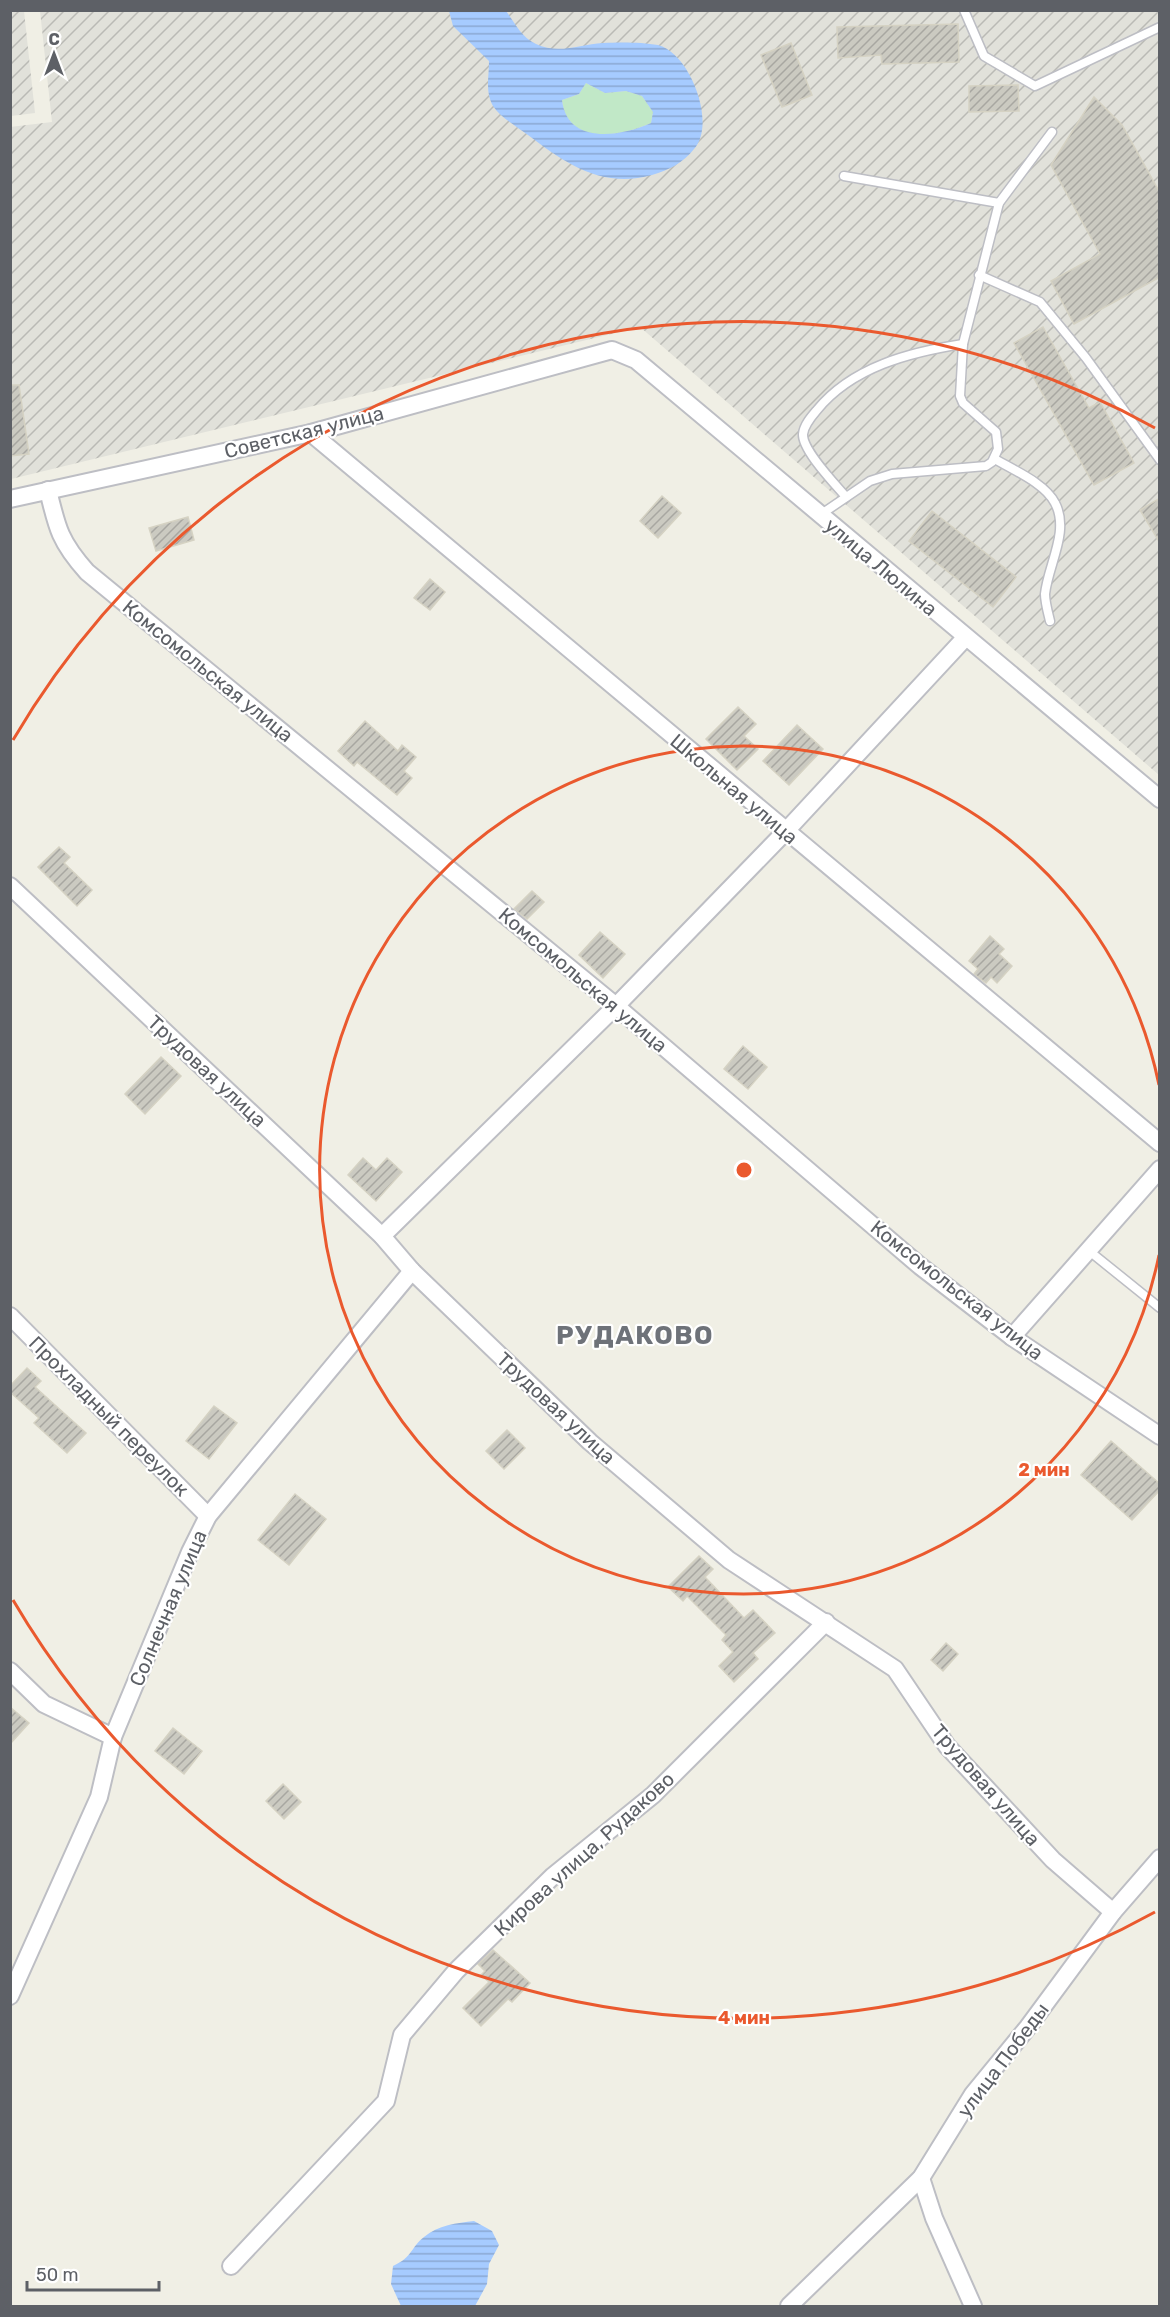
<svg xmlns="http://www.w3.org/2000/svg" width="1170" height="2317" font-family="Rubik,sans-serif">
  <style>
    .industrial { fill: url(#industrial-furrows) }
    .green { fill: #c1e8c7 }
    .water { fill: url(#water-rules); fill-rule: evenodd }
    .building { fill: url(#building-hatch); stroke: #d5d2c3; stroke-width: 1.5 }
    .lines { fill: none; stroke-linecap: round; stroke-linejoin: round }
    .lane-casing { stroke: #bdbec4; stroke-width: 11 }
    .street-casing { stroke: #bdbec4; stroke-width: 20 }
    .lane { stroke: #fff; stroke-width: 8 }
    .street { stroke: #fff; stroke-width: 16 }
    .ring { fill: none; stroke: #ea592e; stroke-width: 3 }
    .labels { text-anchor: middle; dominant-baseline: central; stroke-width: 4.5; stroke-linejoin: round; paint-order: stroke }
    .street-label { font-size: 20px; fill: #5d6066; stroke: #fff }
    .district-label { font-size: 26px; font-weight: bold; letter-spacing: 1.5px; fill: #6e7279; stroke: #fff }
    .centre { fill: #ea592e; stroke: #fff; stroke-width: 3 }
    .ring-label { font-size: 18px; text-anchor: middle; font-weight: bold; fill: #ea592e; stroke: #fff; stroke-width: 4.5; stroke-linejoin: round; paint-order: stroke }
  </style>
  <defs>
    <pattern id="industrial-furrows" width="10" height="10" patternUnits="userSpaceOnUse" patternTransform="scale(1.5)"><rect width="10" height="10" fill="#e1e1da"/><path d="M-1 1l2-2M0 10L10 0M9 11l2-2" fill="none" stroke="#babab5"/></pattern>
    <pattern id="water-rules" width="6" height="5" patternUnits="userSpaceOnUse" patternTransform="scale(1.5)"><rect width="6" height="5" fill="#a6cbff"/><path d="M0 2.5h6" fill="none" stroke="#8aa8d2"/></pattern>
    <pattern id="building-hatch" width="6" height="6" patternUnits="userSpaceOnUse" patternTransform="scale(1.5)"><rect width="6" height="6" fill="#cbcac1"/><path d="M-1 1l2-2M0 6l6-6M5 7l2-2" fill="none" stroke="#a8a7a1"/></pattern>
  </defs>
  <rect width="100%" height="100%" fill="#f0efe5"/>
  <g class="industrial">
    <polygon points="10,11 24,11 35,113 11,116"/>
    <polygon points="40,11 1159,11 1159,775 640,327 11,479 10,127 52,122"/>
  </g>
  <path class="green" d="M586,83L605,93L626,91L642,96L653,112L651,123C620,137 567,146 562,100L579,94Z"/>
  <g class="water">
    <path d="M449,11H506C515,23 521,37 536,44C559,55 580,44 603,43C619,42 642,42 658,45C690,53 717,124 694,149C683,163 669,170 652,175C603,189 566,164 528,135C517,127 500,117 493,106C485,91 489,77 489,61L453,26ZM586,83L605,93L626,91L642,96L653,112L651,123C620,137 567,145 562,100L579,94Z"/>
    <path d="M474,2221L492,2231L499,2245L489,2264L487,2284L475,2306H401L391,2284L393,2266C413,2257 410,2248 424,2237C438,2225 457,2223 474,2221Z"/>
  </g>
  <g class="building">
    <polygon points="958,24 959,62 882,64 881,55 838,58 837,27"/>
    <polygon points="791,43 812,95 782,107 761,55"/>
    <polygon points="1018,85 1019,111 969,112 969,86"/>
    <polygon points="1094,97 1122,125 1160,193 1160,277 1074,324 1051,281 1100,254 1051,165"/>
    <polygon points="1043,327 1089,408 1100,402 1134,463 1094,485 1014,343"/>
    <polygon points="10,385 19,385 29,454 10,456"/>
    <polygon points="662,496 681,513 658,538 640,521"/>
    <polygon points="1160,498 1160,543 1140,510"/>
    <polygon points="932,511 1016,577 993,607 909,541"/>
    <polygon points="188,517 194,540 156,551 149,528"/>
    <polygon points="430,579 445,592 430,610 414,598"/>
    <polygon points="738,707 756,724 744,736 758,749 737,770 706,739"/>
    <polygon points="365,721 398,751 402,745 416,757 404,771 412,778 397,795 357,762 354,766 338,751"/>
    <polygon points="797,725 823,749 789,785 763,761"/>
    <polygon points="59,847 70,857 64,863 92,890 77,906 38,867"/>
    <polygon points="532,891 544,902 527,919 514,909"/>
    <polygon points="600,932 625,954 603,978 579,955"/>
    <polygon points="990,936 1004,949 999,954 1012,966 997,983 991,977 986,983 974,974 978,969 969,961"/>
    <polygon points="743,1046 767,1067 748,1089 724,1069"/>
    <polygon points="161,1057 181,1076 145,1114 125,1094"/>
    <polygon points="363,1158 376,1170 387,1158 402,1172 376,1201 348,1175"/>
    <polygon points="27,1368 41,1381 35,1387 86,1433 67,1453 34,1423 39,1418 10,1392 10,1386"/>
    <polygon points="214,1406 237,1423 209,1459 186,1441"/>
    <polygon points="507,1430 525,1448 504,1469 486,1451"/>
    <polygon points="1111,1441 1160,1484 1160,1490 1132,1520 1081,1475"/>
    <polygon points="295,1494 326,1519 289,1565 258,1540"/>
    <polygon points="699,1556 713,1569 705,1577 744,1618 753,1610 775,1633 753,1653 758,1659 734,1682 719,1666 733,1652 722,1640 726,1635 687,1596 683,1601 668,1587"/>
    <polygon points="946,1643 958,1654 943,1671 931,1660"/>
    <polygon points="10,1707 29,1723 10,1744"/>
    <polygon points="173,1728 202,1751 184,1774 155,1751"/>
    <polygon points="283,1784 301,1802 284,1819 266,1801"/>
    <polygon points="493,1950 530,1983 512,2002 508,1999 481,2026 463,2008 489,1982 481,1975 485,1971 478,1964"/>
  </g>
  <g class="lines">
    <g class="lane-casing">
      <g id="lane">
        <polyline points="964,10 984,56 1035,86 1160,27"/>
        <polyline points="844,176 999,203"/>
        <polyline points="979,275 1040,302 1086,358 1160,460"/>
        <path d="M995,459C1013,470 1045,483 1055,503C1070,531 1048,565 1045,594C1045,602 1048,613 1050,621"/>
        <path d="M846,497C835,484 802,450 803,434C804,425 811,417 817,410C852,367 910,352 963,344"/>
        <polyline points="820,515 870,481 892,474 986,466 992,462 998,449 996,432 963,403 960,396 963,344 999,203 1052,132"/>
        <polyline points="1088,1250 1160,1308"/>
      </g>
    </g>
    <g class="street-casing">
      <g id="street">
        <polyline points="311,433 1160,1143"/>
        <path d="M48,490C57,528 60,542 87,572L616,1006L920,1266L1012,1337L1160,1436"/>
        <polyline points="10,499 311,433 612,350 636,360 1160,799"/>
        <polyline points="10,886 382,1236 412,1271 590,1442 729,1560 895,1669 947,1746 1053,1860 1113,1912"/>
        <polyline points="382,1236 616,1006 785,832 965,638"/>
        <polyline points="10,1316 208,1516"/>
        <polyline points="1012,1337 1160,1169"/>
        <polyline points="10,1671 44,1704 113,1737"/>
        <polyline points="10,1996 99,1797 113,1737 190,1552 208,1516 412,1271"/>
        <polyline points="921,2178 934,2218 973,2306"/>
        <polyline points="231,2266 386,2101 402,2035 456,1971 553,1876 653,1795 826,1622"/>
        <polyline points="789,2306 921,2178 973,2094 1028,2027 1113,1912 1160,1858"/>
      </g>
    </g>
    <use href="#lane" class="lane"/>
    <use href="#street" class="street"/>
  </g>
  <g class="ring">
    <path d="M1159 1255A424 424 0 1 1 1159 1085"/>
    <path d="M1155 1912A848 848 0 0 1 13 1600M13 740A848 848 0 0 1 1155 428"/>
  </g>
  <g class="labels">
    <g class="street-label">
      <text transform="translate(304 432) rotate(-14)">Советская улица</text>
      <text transform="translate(881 567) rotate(40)">улица Люлина</text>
      <text transform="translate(208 671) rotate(39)">Комсомольская улица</text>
      <text transform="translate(734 789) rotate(40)">Школьная улица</text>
      <text transform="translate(583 980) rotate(40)">Комсомольская улица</text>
      <text transform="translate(207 1071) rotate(43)">Трудовая улица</text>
      <text transform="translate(957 1290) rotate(38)">Комсомольская улица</text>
      <text transform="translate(556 1408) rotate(43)">Трудовая улица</text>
      <text transform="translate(109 1416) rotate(45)">Прохладный переулок</text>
      <text transform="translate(168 1608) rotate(-67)">Солнечная улица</text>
      <text transform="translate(986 1785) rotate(49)">Трудовая улица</text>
      <text transform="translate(584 1854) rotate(-42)">Кирова улица, Рудаково</text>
      <text transform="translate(1003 2060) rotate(-53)">улица Победы</text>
    </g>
    <g class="district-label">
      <text x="635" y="1335">РУДАКОВО</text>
    </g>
  </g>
  <circle cx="744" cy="1170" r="9" class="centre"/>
  <g class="ring-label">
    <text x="1044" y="1476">2 мин</text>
    <text x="744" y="2024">4 мин</text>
  </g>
  <rect width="1170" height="2317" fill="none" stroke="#5d6066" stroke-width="24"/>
  <g transform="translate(54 54)" stroke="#ffffff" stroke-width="4.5" paint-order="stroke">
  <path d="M0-4.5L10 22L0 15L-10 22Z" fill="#5d6066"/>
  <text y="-9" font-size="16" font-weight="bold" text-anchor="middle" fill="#5d6066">С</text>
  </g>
  <path d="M27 2281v9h132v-9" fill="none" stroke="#5d6066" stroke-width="3"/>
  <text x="36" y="2281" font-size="18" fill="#5d6066" stroke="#ffffff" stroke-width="4.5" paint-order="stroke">50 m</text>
</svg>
